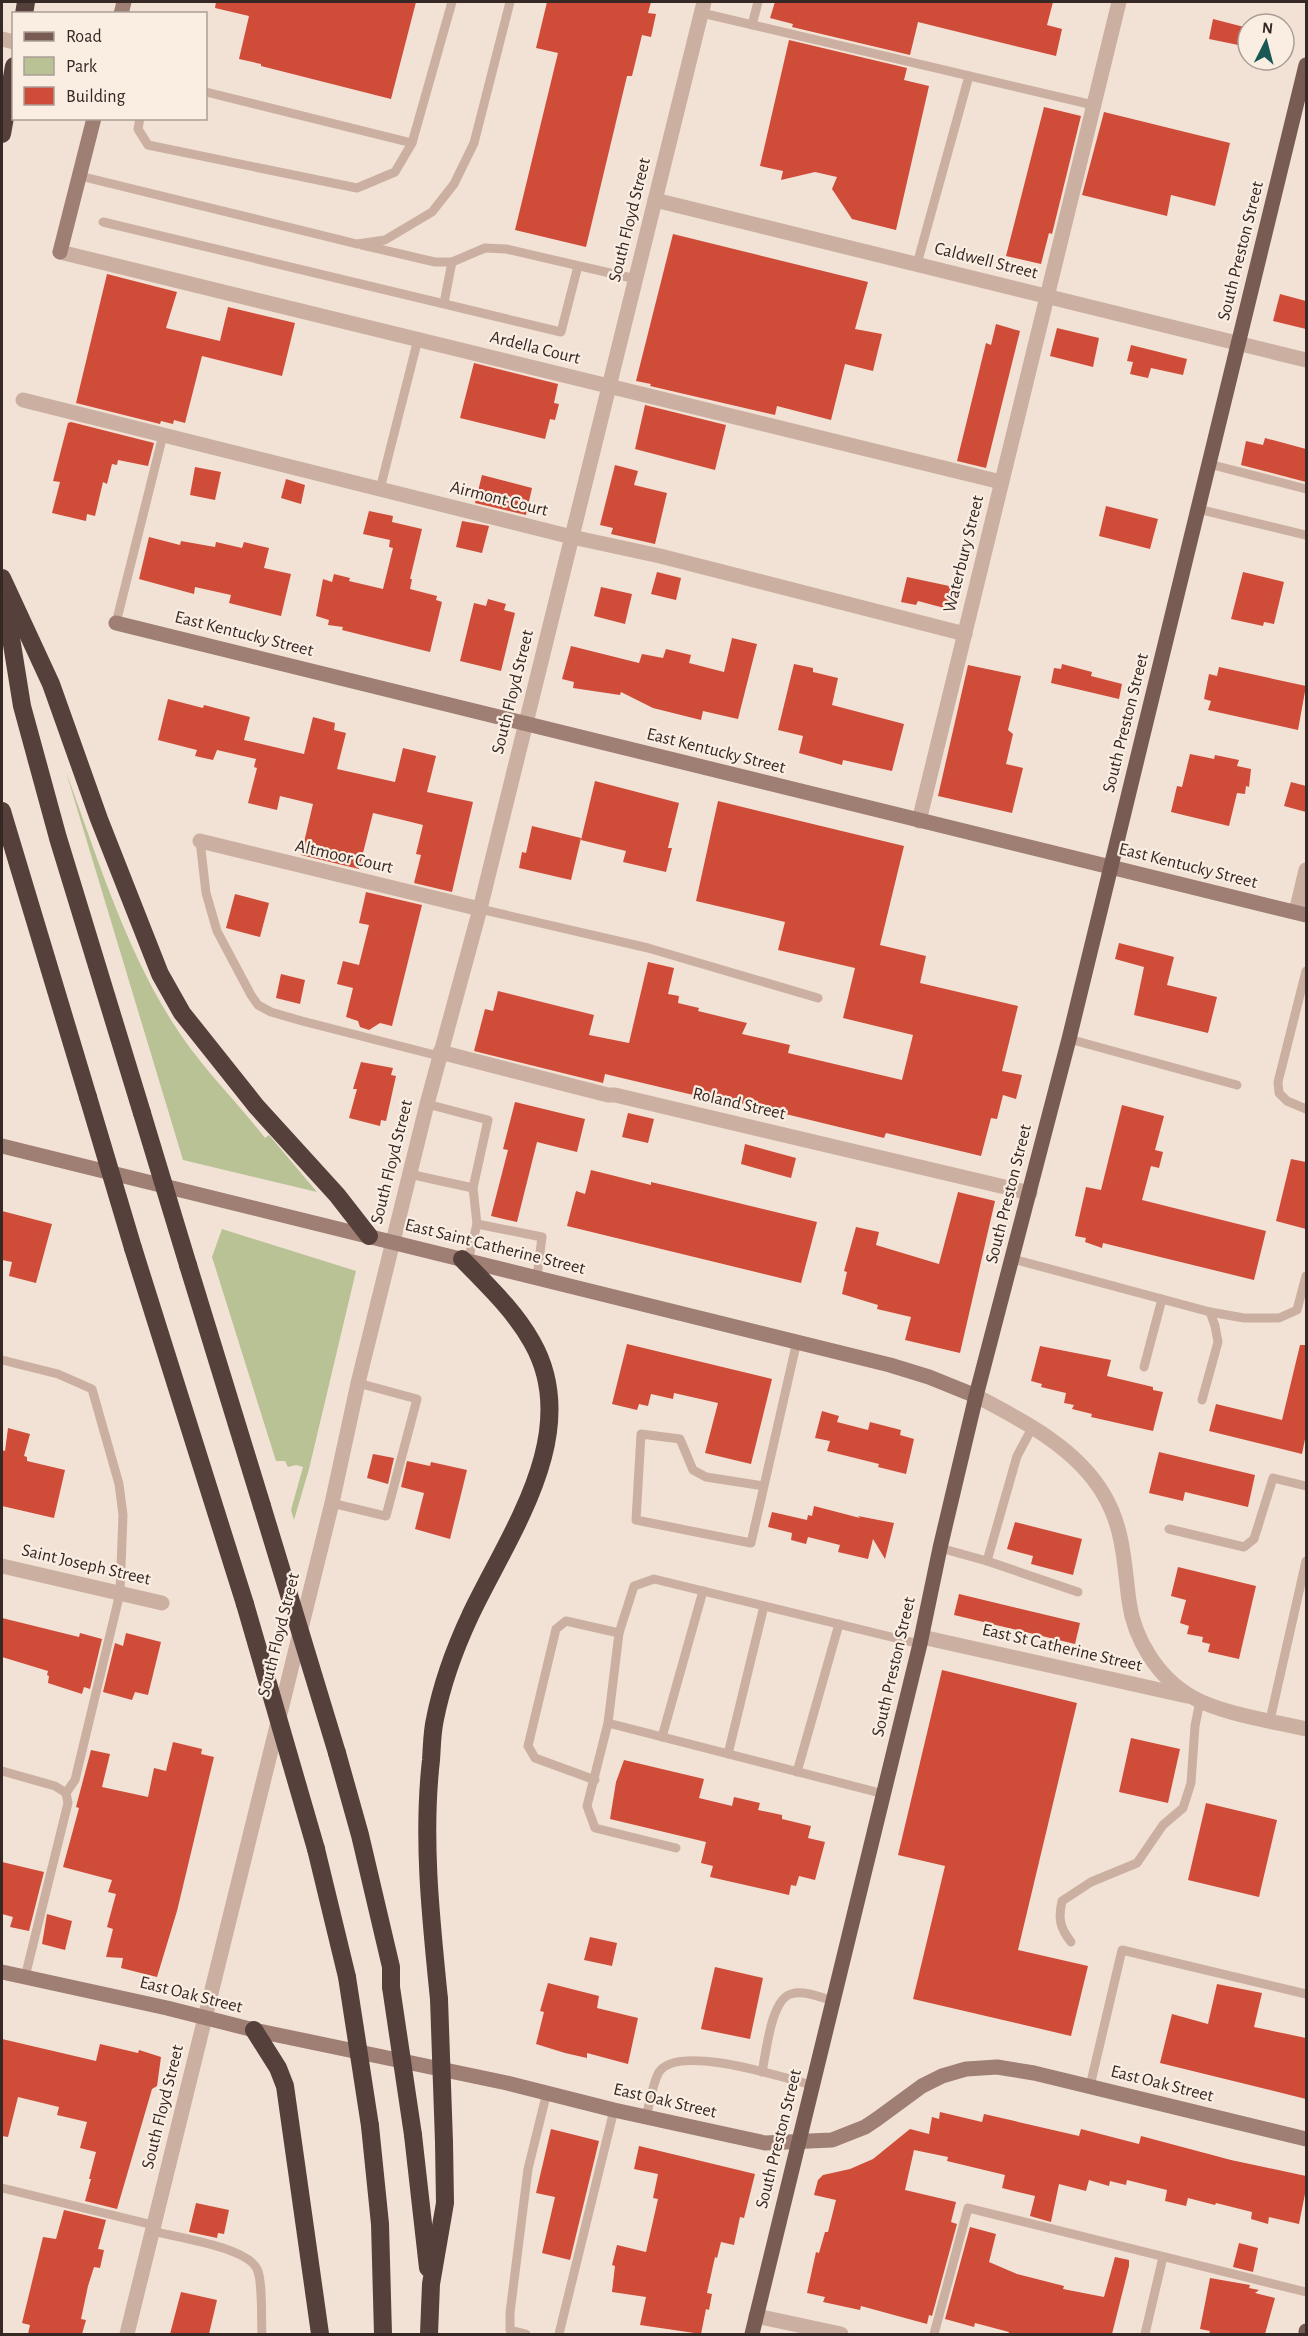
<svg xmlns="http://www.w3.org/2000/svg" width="1308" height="2336" font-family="'Alegreya Sans',sans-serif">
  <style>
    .green { fill: #b8c295 }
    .building { fill: #cf4c38 }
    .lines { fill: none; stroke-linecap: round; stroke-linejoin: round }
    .lane { stroke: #cbb0a1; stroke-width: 9 }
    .street { stroke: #cbb0a1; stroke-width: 15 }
    .secondary { stroke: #9f7e73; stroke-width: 15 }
    .primary { stroke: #785c54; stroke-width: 15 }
    .highway { stroke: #56403b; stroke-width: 18 }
    .highway-bridge { stroke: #56403b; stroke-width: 18 }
    .labels { text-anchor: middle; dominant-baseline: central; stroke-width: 4.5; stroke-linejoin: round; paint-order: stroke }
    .street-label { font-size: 18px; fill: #352825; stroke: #faede2 }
  </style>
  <rect width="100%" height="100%" fill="#f2e2d6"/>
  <g class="green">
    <path d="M66,772C97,856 123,943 171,1020C197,1063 234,1098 265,1138L269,1135L317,1192L183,1160Z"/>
    <polygon points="222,1229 356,1271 309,1469 294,1520 291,1510 303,1467 296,1465 288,1467 285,1461 276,1461 212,1257"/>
  </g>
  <g class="building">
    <polygon points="216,2 416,2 391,99 261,66 261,64 239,59 249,16 215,8"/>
    <polygon points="547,2 651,2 648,13 656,14 651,37 642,35 632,76 627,76 586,247 515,230 558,53 536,48"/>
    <polygon points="775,2 1053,2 1047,25 1062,29 1056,56 918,22 910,55 792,27 793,24 770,18"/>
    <polygon points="1213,19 1248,28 1248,47 1209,39"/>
    <polygon points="789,40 907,68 904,80 929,86 896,230 852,219 832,189 837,177 815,172 781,180 783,171 760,166"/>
    <polygon points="1044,107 1081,116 1052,234 1049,233 1041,264 1006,256"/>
    <polygon points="1104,112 1230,143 1215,206 1171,195 1167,216 1082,195"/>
    <polygon points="673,234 868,282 855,329 882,334 873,371 845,364 831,420 777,406 775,415 650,386 651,384 636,381"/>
    <polygon points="107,274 177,292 166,328 220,341 228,307 295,323 282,376 202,356 185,423 174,420 173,424 161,421 160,424 76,403"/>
    <polygon points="1280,294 1306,301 1306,329 1273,321"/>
    <polygon points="996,324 1020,331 986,468 957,461 986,343 991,345"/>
    <polygon points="1057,328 1099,338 1093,367 1050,356"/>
    <polygon points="1131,345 1187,359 1183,375 1151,368 1148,378 1130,374 1133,362 1127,361"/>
    <polygon points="474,363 558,384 554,403 559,404 555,420 550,419 545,439 460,418"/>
    <polygon points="645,405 726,425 715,470 635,449"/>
    <polygon points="71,422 154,443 148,466 118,460 117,465 112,464 107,484 103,482 95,516 87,514 86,521 52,513 60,482 53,481 68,423"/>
    <polygon points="1265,438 1306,449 1306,482 1241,465 1246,441 1263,445"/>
    <polygon points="615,465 638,471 634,485 667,493 655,544 611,534 613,528 600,525"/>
    <polygon points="195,467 221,472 215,500 190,495"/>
    <polygon points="482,475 532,488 526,515 475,503"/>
    <polygon points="286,479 305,485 301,504 281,498"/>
    <polygon points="1106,506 1158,519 1150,549 1099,536"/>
    <polygon points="369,511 393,516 392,522 422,529 410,579 412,579 410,589 437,596 436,600 442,602 430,652 342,630 343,627 328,625 329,620 316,616 323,579 332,582 334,574 350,578 349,581 383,589 393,548 389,547 390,540 363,534"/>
    <polygon points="462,521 489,526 482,553 456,547"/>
    <polygon points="149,537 180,545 181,541 215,547 216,542 242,548 244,542 269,548 264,568 291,574 281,616 229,603 231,595 195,587 194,594 139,579"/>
    <polygon points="657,572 681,578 676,600 651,594"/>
    <polygon points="1243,572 1284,582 1274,624 1264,622 1263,626 1231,619"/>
    <polygon points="907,577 954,587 948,609 918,601 916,605 901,602"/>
    <polygon points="601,587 632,594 625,624 594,616"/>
    <polygon points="488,599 506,604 504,610 515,613 501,671 460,661 474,603 486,606"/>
    <polygon points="732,638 757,644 738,719 703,711 701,720 653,708 621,692 620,695 573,688 574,682 562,679 571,646 639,663 642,654 663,658 666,649 691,655 689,663 724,672"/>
    <polygon points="794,664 813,668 813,672 838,678 832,705 904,724 892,771 843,760 842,765 799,753 803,736 778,730"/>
    <polygon points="1062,664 1092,672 1091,676 1122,684 1119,699 1051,683 1054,668 1061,669"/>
    <polygon points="968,665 1021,676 1008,730 1013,734 1006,764 1023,768 1012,813 938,796"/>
    <polygon points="1219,667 1306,686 1298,730 1208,710 1211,701 1204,699 1209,674 1217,676"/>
    <polygon points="168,699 203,708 204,705 250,717 244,740 304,754 313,717 335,723 334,730 346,733 337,769 395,782 403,748 436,756 427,792 473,802 452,892 414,883 421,855 416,854 423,825 399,819 373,813 359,869 301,855 313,804 280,796 277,810 248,803 257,768 254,767 256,759 217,750 213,760 195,756 197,750 189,748 158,740"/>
    <polygon points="1190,754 1214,759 1215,755 1239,760 1237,766 1251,769 1249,787 1246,786 1245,794 1237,793 1229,826 1171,812 1177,786 1182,787"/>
    <polygon points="595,781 679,803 668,848 672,848 666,872 623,862 626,851 581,840"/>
    <polygon points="1291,782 1306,786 1306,812 1284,806"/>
    <polygon points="718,801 904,846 880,945 926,956 920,983 1018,1006 1002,1071 1022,1075 1016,1099 1003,1095 997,1119 991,1118 981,1156 886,1133 884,1138 728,1100 727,1103 605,1074 603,1083 474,1051 485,1009 493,1011 498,991 594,1015 589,1035 629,1043 648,962 674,968 668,994 679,996 678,1003 699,1008 698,1011 747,1023 742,1034 790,1045 788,1053 902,1080 913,1035 843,1018 855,968 778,950 785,922 696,901"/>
    <polygon points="532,826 581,838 571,880 519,868 522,852 526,853"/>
    <polygon points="366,892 422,905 392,1026 380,1023 369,1030 360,1027 358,1021 346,1017 353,988 337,984 343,961 359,965 369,925 359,923"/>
    <polygon points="235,894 269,903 260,937 226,928"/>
    <polygon points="1119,943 1174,957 1167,985 1217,997 1208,1033 1134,1015 1144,967 1115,959"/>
    <polygon points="281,974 305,980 300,1004 276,998"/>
    <polygon points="361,1062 393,1068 391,1075 396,1076 386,1121 381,1120 380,1126 349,1118 357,1089 353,1089"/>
    <polygon points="515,1102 585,1119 577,1152 537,1142 517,1222 491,1216 508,1150 503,1149"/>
    <polygon points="1122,1105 1164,1116 1155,1150 1163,1152 1159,1168 1151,1166 1142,1200 1266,1231 1254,1280 1103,1243 1102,1248 1085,1242 1086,1238 1075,1236 1086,1187 1101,1190"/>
    <polygon points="628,1113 654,1119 648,1143 622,1137"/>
    <polygon points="745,1144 796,1158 791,1178 741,1164"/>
    <polygon points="1291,1159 1306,1162 1306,1229 1276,1221"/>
    <polygon points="591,1170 651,1185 651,1182 689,1191 817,1222 801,1283 567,1226 576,1191 585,1194"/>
    <polygon points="958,1192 995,1201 960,1353 905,1340 911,1317 877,1309 878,1305 842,1294 847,1272 844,1271 856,1227 879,1232 876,1245 939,1264"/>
    <polygon points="2,1211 52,1224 36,1283 9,1276 12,1262 2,1260"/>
    <polygon points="627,1344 772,1379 751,1464 705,1453 718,1403 674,1393 673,1399 651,1394 648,1406 639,1404 637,1410 612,1404"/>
    <polygon points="1300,1345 1306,1345 1306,1434 1302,1454 1209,1431 1216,1404 1282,1420"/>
    <polygon points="1040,1346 1111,1360 1107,1376 1153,1387 1153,1390 1163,1392 1153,1431 1091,1417 1092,1414 1072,1409 1074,1405 1064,1403 1066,1393 1041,1387 1042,1384 1031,1381"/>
    <polygon points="822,1411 839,1416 837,1422 868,1430 870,1422 901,1430 900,1435 914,1439 906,1474 878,1467 879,1464 827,1451 830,1441 815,1438"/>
    <polygon points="8,1428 30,1434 24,1456 27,1457 27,1461 65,1470 54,1518 2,1506 2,1450 5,1451"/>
    <polygon points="1159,1452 1255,1475 1248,1507 1185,1492 1183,1501 1149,1493"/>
    <polygon points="373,1454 394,1458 388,1484 367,1478"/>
    <polygon points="407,1461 430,1466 431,1462 467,1470 450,1539 415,1529 424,1493 401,1487"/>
    <polygon points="814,1506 860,1518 858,1516 894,1523 885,1559 873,1539 868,1559 838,1552 840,1545 808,1537 806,1544 791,1540 792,1533 768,1527 772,1512 807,1520 808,1515 812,1516"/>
    <polygon points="1015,1522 1082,1539 1073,1575 1031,1564 1033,1556 1007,1549"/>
    <polygon points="1178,1567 1256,1586 1239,1659 1208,1652 1210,1644 1202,1642 1203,1637 1187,1634 1189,1626 1180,1623 1186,1600 1171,1596"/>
    <polygon points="959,1594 1080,1623 1075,1644 954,1615"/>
    <polygon points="2,1618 79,1637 80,1633 102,1639 90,1689 84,1687 82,1694 48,1683 49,1676 47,1675 48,1671 2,1657"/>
    <polygon points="126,1633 161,1642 148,1695 135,1692 132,1700 103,1692 115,1643 123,1646"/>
    <polygon points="942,1670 1077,1703 1018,1950 1088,1966 1071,2036 913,1999 945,1866 898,1855"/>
    <polygon points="1131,1738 1180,1749 1168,1803 1119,1792"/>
    <polygon points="173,1742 202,1749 201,1754 214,1757 177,1911 157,1977 121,1968 123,1958 106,1957 113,1929 107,1927 116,1894 108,1892 112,1880 63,1867 79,1808 76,1807 91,1750 110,1754 102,1787 148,1797 154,1768 166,1771"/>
    <polygon points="624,1760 704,1779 699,1798 732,1806 734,1797 760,1803 758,1810 782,1815 782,1819 811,1826 808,1838 825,1842 815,1880 799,1876 796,1886 791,1885 789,1895 710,1877 713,1866 701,1863 706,1842 610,1819 616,1782"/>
    <polygon points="1206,1803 1277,1820 1259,1897 1188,1880"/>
    <polygon points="2,1862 44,1872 29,1931 10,1927 13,1917 2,1914"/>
    <polygon points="47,1914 72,1921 65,1950 42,1944"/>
    <polygon points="590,1937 617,1943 612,1966 584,1960"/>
    <polygon points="715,1967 763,1978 750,2039 701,2029"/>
    <polygon points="548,1983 599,1996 597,2008 638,2018 628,2064 587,2053 587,2058 565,2053 536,2044 544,2012 540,2011"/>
    <polygon points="1217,1984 1262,1993 1254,2027 1306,2038 1306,2099 1160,2063 1172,2014 1208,2024"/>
    <polygon points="2,2039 96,2061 100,2044 138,2053 139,2050 161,2057 157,2086 152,2089 117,2209 85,2201 91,2179 89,2179 96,2152 80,2148 87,2122 57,2115 59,2107 18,2097 8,2137 2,2136"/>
    <polygon points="940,2112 982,2122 984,2114 1079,2136 1081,2129 1139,2144 1141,2136 1231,2160 1306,2176 1306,2189 1299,2224 1269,2217 1268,2224 1251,2219 1252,2212 1216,2203 1215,2205 1188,2198 1186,2206 1165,2201 1167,2190 1127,2180 1126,2185 1110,2181 1109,2186 1089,2180 1086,2191 1059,2184 1051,2222 1030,2216 1035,2196 1002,2188 1005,2175 947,2161 948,2157 914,2150 905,2190 956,2202 951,2222 957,2224 932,2316 929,2315 927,2324 861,2306 860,2310 823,2302 825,2297 807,2293 816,2252 819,2253 825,2232 828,2232 836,2200 814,2195 818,2180 823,2175 850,2169 873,2159 910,2129 929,2134 932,2117 939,2119"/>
    <polygon points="551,2129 599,2141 570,2260 542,2253 555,2197 536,2193"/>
    <polygon points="639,2146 755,2174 744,2218 740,2217 734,2245 721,2242 717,2258 715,2257 707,2293 712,2294 709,2310 706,2309 701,2334 640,2325 646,2297 612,2292 615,2266 612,2265 617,2245 646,2252 658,2199 653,2198 658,2174 634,2169"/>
    <polygon points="196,2203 229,2210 224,2234 218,2233 217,2238 189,2232"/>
    <polygon points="64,2210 106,2220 98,2249 104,2250 100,2268 94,2267 88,2286 81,2319 86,2320 82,2334 28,2334 30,2325 22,2323 43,2237 56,2239"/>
    <polygon points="970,2227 996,2234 989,2262 1017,2274 1064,2286 1063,2289 1104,2297 1115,2257 1129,2260 1129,2266 1112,2334 1008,2334 1009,2332 975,2323 974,2327 945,2319"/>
    <polygon points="1239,2243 1258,2248 1253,2272 1233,2267"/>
    <polygon points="1210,2278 1250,2285 1249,2288 1259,2290 1255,2293 1275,2298 1265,2334 1209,2334 1210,2331 1200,2329"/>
    <polygon points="181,2292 217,2300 209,2334 170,2334"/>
  </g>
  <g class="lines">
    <g class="lane">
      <polyline points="702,13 1093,105"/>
      <polyline points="752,25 758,2"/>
      <polyline points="140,118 138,129 148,145 357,188 395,172 412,143 206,92"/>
      <polyline points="412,143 452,2"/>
      <polyline points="80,176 357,244 385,240 432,212 454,184 474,143 510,2"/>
      <polyline points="103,222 561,332 578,266"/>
      <polyline points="362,245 435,262 452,262 485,248 506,249 636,279"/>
      <polyline points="917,264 969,76"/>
      <polyline points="444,303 452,262"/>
      <polyline points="1209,464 1306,489"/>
      <polyline points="380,489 418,339"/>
      <polyline points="1198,509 1306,535"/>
      <polyline points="116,623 163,435"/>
      <polyline points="200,841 206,893 217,931 251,995 258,1005 271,1012 302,1021 439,1056"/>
      <polyline points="480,909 648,948 818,998"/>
      <polyline points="1306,971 1278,1082 1279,1093 1287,1101 1306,1109"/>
      <polyline points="1069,1039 1237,1085"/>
      <polyline points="409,1174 473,1188 488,1120 427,1104"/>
      <polyline points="477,1224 542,1237 537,1277"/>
      <polyline points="1013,1259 1210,1312 1215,1326 1218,1342 1202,1400"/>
      <polyline points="468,1261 477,1224 473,1188"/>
      <polyline points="1210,1312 1244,1318 1279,1318 1297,1310 1306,1276"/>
      <polyline points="2,1360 58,1374 92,1389 119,1484 123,1515 120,1593 75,1780 66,1793"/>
      <polyline points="1144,1367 1162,1299"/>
      <polyline points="764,1486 706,1477 693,1470 680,1439 641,1434 636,1520 751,1543 797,1341"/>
      <polyline points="332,1503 386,1516 417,1399 358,1383"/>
      <polyline points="1169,1529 1244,1547 1254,1539 1273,1478 1306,1486"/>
      <polyline points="940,1548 987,1561 1017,1456 1032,1428"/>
      <polyline points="987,1561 1078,1592"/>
      <polyline points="1270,1720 1306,1561"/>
      <polyline points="608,1723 619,1633"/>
      <polyline points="662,1737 703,1591"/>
      <polyline points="728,1754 764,1606"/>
      <polyline points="2,1771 55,1786 66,1793 68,1803 25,1977"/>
      <polyline points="797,1772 839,1624"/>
      <polyline points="595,1780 535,1758 528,1746 556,1629 566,1621 619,1633 634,1586 654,1579 920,1644"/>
      <polyline points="676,1848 595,1828 587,1806 608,1723 884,1794"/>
      <path d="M1071,1942C1060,1928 1058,1919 1062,1901L1091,1882L1137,1863L1163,1825L1183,1808L1191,1783L1195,1726L1200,1701"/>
      <path d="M762,2072C766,2054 771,1999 791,1994C804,1990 820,1997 833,2001"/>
      <polyline points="1090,2086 1122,1950 1306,1994"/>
      <path d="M646,2117C649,2106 653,2082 659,2072C679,2043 784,2078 812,2085"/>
      <polyline points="2,2188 153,2225"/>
      <path d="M152,2231C175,2237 247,2247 257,2269C263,2281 261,2320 262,2334"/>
      <polyline points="526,2334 510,2330 510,2313 528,2169 547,2092"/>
      <polyline points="559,2334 614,2110"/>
      <polyline points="934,2334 968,2208 1306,2292"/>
      <polyline points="1145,2334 1163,2257"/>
    </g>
    <g class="street">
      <polyline points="2,39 14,42"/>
      <polyline points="655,200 1306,360"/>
      <polyline points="60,252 1001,482"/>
      <polyline points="23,400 572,537 660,556 965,634"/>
      <polyline points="919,821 1119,2"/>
      <polyline points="200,841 480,909"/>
      <polyline points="1296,912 1306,870"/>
      <polyline points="440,1052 608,1095 615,1095 1030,1193"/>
      <path d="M976,1396C1022,1420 1077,1448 1104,1495C1124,1529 1124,1564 1129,1601C1134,1639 1158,1678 1192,1697C1222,1714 1272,1721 1306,1729"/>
      <polyline points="2,1566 162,1603"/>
      <polyline points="922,1637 1187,1696"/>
      <polyline points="756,2316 841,2334"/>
      <polyline points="127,2334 332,1503 358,1383 427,1104 480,909 704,2"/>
    </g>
    <g class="secondary">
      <polyline points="121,14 124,2"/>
      <polyline points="60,252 94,118"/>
      <polyline points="116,623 1306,915"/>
      <polyline points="2,1146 890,1365 929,1377 976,1396"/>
      <polyline points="2,1972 167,2008 254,2030 507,2083 614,2110 765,2143 832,2140 865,2127 877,2119 922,2086 942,2076 966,2069 997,2067 1034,2073 1306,2139"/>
    </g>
    <g class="primary">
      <polyline points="752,2334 920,1644 940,1548 976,1396 1069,1039 1306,65"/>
      <polyline points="1306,2334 1306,2331"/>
    </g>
    <g class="highway">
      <polyline points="24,14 26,2"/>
      <polyline points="2,134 14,66"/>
      <polyline points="2,578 51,684 99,819 160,974 182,1013 256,1106 337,1195 369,1236"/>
      <polyline points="5,601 22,706 58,838 142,1113"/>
      <polyline points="2,811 88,1097"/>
      <polyline points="133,1248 245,1604"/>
      <polyline points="188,1265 262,1506"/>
      <polyline points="337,1753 360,1835 391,1967 391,1987"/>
      <polyline points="316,1849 347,1977"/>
      <path d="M439,1999C431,1920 422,1839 431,1760C432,1746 432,1732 435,1719C442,1684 455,1648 470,1616C508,1535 584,1433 532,1342C514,1310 487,1285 462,1259"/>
      <polyline points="254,2030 278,2068 285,2086 320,2334"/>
      <polyline points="370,2126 380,2224 383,2334"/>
      <polyline points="413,2135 428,2268"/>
      <polyline points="429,2334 431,2284 445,2203 444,2142"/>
    </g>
    <g class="highway-bridge">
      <polyline points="88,1097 133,1248"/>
      <polyline points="142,1113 188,1265"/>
      <polyline points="262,1506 337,1753"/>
      <polyline points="245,1604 316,1849"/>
      <polyline points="347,1977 370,2126"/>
      <polyline points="391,1987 413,2135"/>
      <polyline points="439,1999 444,2142"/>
    </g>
  </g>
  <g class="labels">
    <g class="street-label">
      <text transform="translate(630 220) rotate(-76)">South Floyd Street</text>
      <text transform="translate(1241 251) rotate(-76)">South Preston Street</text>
      <text transform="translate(986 261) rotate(14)">Caldwell Street</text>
      <text transform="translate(535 348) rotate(14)">Ardella Court</text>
      <text transform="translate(499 499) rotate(14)">Airmont Court</text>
      <text transform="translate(964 554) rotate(-76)">Waterbury Street</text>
      <text transform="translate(244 634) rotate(14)">East Kentucky Street</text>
      <text transform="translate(513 692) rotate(-76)">South Floyd Street</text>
      <text transform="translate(1126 723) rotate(-76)">South Preston Street</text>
      <text transform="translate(716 751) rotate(14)">East Kentucky Street</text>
      <text transform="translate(344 857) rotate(13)">Altmoor Court</text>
      <text transform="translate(1188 866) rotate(14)">East Kentucky Street</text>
      <text transform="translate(739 1104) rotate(13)">Roland Street</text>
      <text transform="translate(392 1162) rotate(-76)">South Floyd Street</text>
      <text transform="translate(1009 1194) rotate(-76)">South Preston Street</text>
      <text transform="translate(495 1247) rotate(14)">East Saint Catherine Street</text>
      <text transform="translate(86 1565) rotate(13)">Saint Joseph Street</text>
      <text transform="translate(279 1635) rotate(-76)">South Floyd Street</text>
      <text transform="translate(1062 1648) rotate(13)">East St Catherine Street</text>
      <text transform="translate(894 1667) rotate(-77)">South Preston Street</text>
      <text transform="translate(191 1995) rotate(14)">East Oak Street</text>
      <text transform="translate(1162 2084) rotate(14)">East Oak Street</text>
      <text transform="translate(665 2101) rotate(13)">East Oak Street</text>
      <text transform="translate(163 2107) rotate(-76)">South Floyd Street</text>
      <text transform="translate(779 2139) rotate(-76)">South Preston Street</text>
    </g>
  </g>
  <rect width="1308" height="2336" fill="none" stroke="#352825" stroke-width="6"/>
  <rect x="12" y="12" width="195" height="108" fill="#faede2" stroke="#ab9e96" stroke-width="1.5"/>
  <rect x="24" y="32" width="30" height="9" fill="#785c54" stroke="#ab9e96" stroke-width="1.5"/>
  <text x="66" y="42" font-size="18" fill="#352825">Road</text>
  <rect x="24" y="57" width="30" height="18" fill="#b8c295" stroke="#ab9e96" stroke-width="1.5"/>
  <text x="66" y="72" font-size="18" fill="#352825">Park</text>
  <rect x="24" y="87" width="30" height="18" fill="#cf4c38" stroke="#ab9e96" stroke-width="1.5"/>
  <text x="66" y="102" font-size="18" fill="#352825">Building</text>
  <g transform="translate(1266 42) rotate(6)"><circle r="28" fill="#faede2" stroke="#ab9e96" stroke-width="1.5"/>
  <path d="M0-4.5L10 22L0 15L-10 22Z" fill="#185956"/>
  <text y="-9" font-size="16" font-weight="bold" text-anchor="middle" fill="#352825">N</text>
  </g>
</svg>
